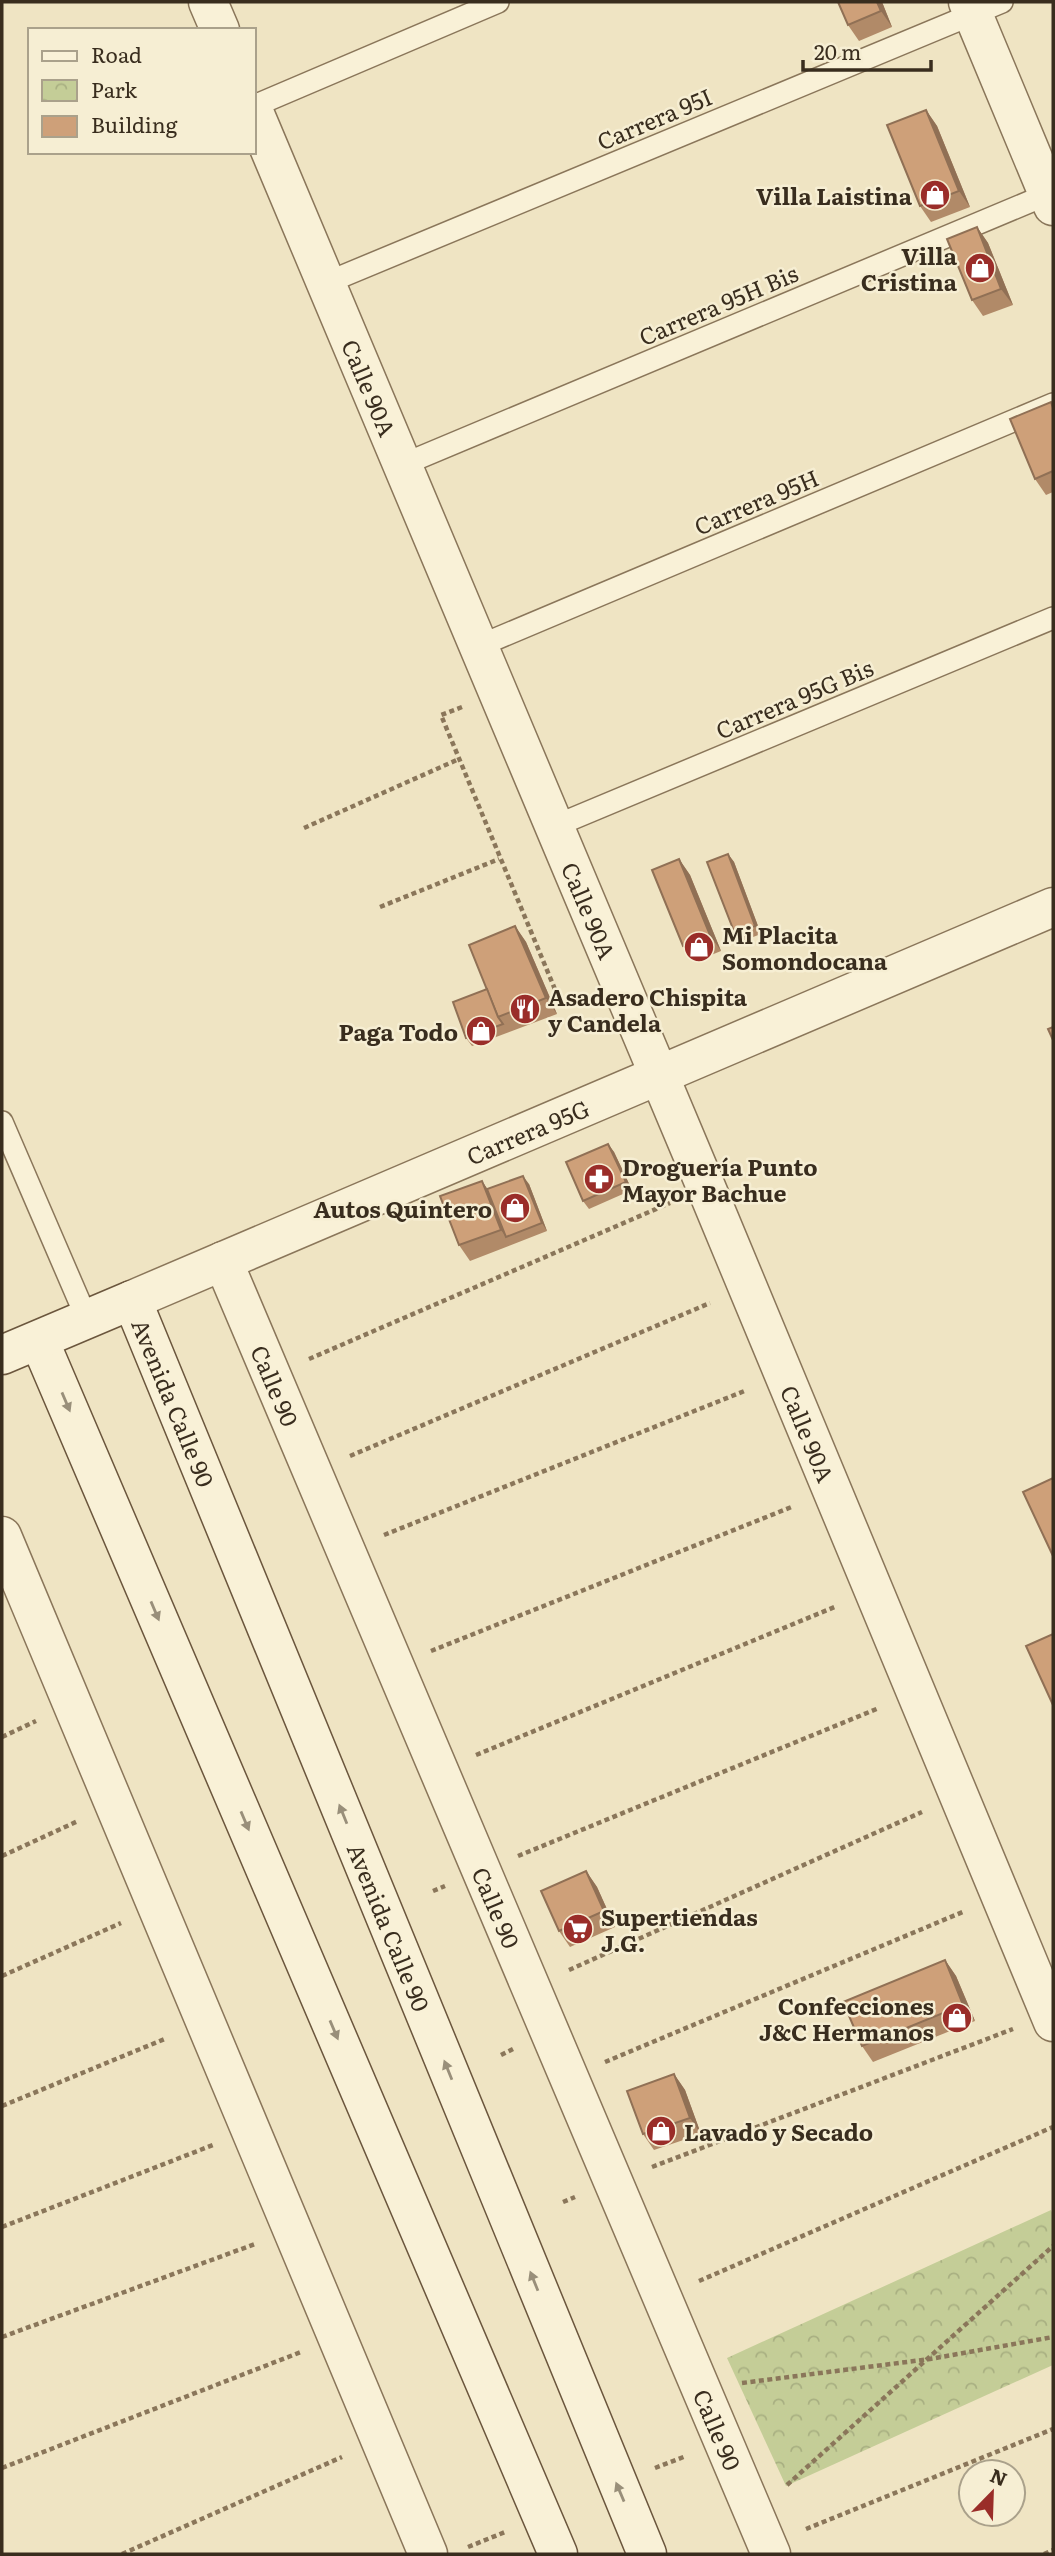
<svg xmlns="http://www.w3.org/2000/svg" width="1055" height="2556" font-family="Literata,serif">
  <style>
    .park { fill: url(#park-crowns) }
    .lines { fill: none; stroke-linecap: round; stroke-linejoin: round }
    .lane-casing { stroke: #8a765a; stroke-width: 24 }
    .street-casing { stroke: #8a765a; stroke-width: 41 }
    .secondary-casing { stroke: #6b563d; stroke-width: 41 }
    .path { stroke: #8a765a; stroke-width: 4.5; stroke-dasharray: 5 3.5; stroke-linecap: butt }
    .lane { stroke: #f9f1d7; stroke-width: 21 }
    .street { stroke: #f9f1d7; stroke-width: 38 }
    .secondary { stroke: #f9f1d7; stroke-width: 38 }
    .wall { fill: #b18a68 }
    .shaded-wall { fill: #907055 }
    .building { fill: #cea079; stroke: #907055; stroke-width: 2 }
    .oneway { fill: #998f7a }
    .labels { text-anchor: middle; dominant-baseline: central; stroke-width: 5; stroke-linejoin: round; paint-order: stroke }
    .street-label { font-size: 23px; fill: #392d1e; stroke: #f6eed3 }
    .poi-label { font-size: 23px; font-weight: bold; fill: #392d1e; stroke: #f6eed3; text-anchor: end }
  </style>
  <defs>
    <pattern id="park-crowns" width="20" height="18" patternUnits="userSpaceOnUse" patternTransform="scale(1.75)"><rect width="20" height="18" fill="#c4cd97"/><path d="M2 6a3 3 0 1 1 6 0M12 15a3 3 0 1 1 6 0" fill="none" stroke="#a9b082"/></pattern>
  </defs>
  <rect width="100%" height="100%" fill="#efe4c3"/>
  <polygon class="park" points="1051,2210 1053,2215 1053,2365 786,2486 727,2358"/>
  <g class="lines">
    <g class="lane-casing">
      <g id="lane">
        <polyline points="254,106 498,2"/>
        <polyline points="326,283 1002,2"/>
        <polyline points="402,465 1053,192"/>
        <polyline points="479,646 1053,404"/>
        <polyline points="555,826 1053,618"/>
        <polyline points="2,1122 87,1319"/>
      </g>
    </g>
    <g class="street-casing">
      <g id="street">
        <polyline points="208,2 220,30"/>
        <polyline points="968,2 1053,206"/>
        <path id="s1" d="M254,112L706,1187L1053,2022"/>
        <path id="s2" d="M223,1261L771,2554"/>
        <path id="s3" d="M132,1300L1053,907"/>
        <polyline points="2,1536 428,2554"/>
      </g>
    </g>
    <g class="secondary-casing">
      <g id="secondary">
        <polyline points="39,1340 558,2554"/>
        <path id="s4" d="M2,1355L132,1300L647,2554"/>
      </g>
    </g>
    <g class="path">
      <polyline points="462,707 441,715 559,999"/>
      <polyline points="304,828 459,759"/>
      <polyline points="380,907 499,859"/>
      <polyline points="309,1359 670,1203"/>
      <polyline points="350,1456 710,1303"/>
      <polyline points="384,1535 747,1390"/>
      <polyline points="431,1651 794,1506"/>
      <polyline points="2,1737 36,1721"/>
      <polyline points="476,1755 837,1606"/>
      <polyline points="2,1856 78,1821"/>
      <polyline points="518,1856 879,1708"/>
      <polyline points="433,1891 445,1886"/>
      <polyline points="569,1970 922,1812"/>
      <polyline points="2,1976 121,1923"/>
      <polyline points="501,2055 513,2049"/>
      <polyline points="605,2062 965,1911"/>
      <polyline points="2,2106 167,2038"/>
      <polyline points="652,2167 1013,2029"/>
      <polyline points="563,2202 575,2197"/>
      <polyline points="2,2227 213,2145"/>
      <polyline points="699,2281 1053,2127"/>
      <polyline points="2,2337 255,2244"/>
      <polyline points="742,2383 930,2359 1053,2337"/>
      <polyline points="2,2468 301,2352"/>
      <polyline points="655,2468 686,2456"/>
      <polyline points="787,2485 1053,2246"/>
      <polyline points="806,2529 1053,2429"/>
      <polyline points="468,2547 505,2532"/>
      <polyline points="122,2554 342,2457"/>
      <polyline points="1044,2554 1053,2550"/>
    </g>
    <use href="#lane" class="lane"/>
    <use href="#street" class="street"/>
    <use href="#secondary" class="secondary"/>
  </g>
  <g class="wall">
    <polygon points="882,2 892,27 859,41 848,25"/>
    <polygon points="926,110 937,126 970,207 931,222 920,206"/>
    <polygon points="977,227 988,243 1013,305 983,316 972,300"/>
    <polygon points="1053,406 1053,492 1046,495 1035,479"/>
    <polygon points="728,854 734,862 761,934 740,942 735,934"/>
    <polygon points="679,859 690,875 721,951 694,962 683,946"/>
    <polygon points="515,926 526,942 557,1014 472,1046 466,1038 487,989"/>
    <polygon points="608,1144 614,1152 632,1190 589,1209 583,1201"/>
    <polygon points="482,1181 487,1189 529,1184 547,1231 470,1261 459,1245"/>
    <polygon points="586,1871 597,1887 615,1927 570,1947 559,1931"/>
    <polygon points="945,1960 956,1976 975,2021 873,2062 862,2046"/>
    <polygon points="674,2074 685,2090 701,2134 654,2150 643,2134"/>
  </g>
  <g class="shaded-wall">
    <polygon points="877,2 882,2 892,27 881,11"/>
    <polygon points="926,110 937,126 970,207 959,191"/>
    <polygon points="977,227 988,243 1013,305 1001,289"/>
    <polygon points="728,854 734,862 761,934 755,926"/>
    <polygon points="679,859 690,875 721,951 710,935"/>
    <polygon points="515,926 526,942 557,1014 546,998"/>
    <polygon points="608,1144 614,1152 632,1190 626,1182"/>
    <polygon points="523,1176 529,1184 547,1231 542,1223"/>
    <polygon points="482,1181 493,1197 506,1237 501,1230"/>
    <polygon points="586,1871 597,1887 615,1927 604,1911"/>
    <polygon points="945,1960 956,1976 975,2021 963,2005"/>
    <polygon points="674,2074 685,2090 701,2134 690,2118"/>
  </g>
  <g class="building">
    <polygon points="838,2 877,2 881,11 848,25"/>
    <polygon points="926,110 959,191 920,206 887,125"/>
    <polygon points="977,227 1001,289 972,300 947,239"/>
    <polygon points="1051,402 1053,408 1053,471 1035,479 1010,419"/>
    <polygon points="728,854 755,926 735,934 707,862"/>
    <polygon points="679,859 710,935 683,946 652,870"/>
    <polygon points="515,926 546,998 498,1017 469,945"/>
    <polygon points="487,989 498,1017 503,1024 466,1038 453,1002"/>
    <polygon points="1053,1027 1053,1040 1048,1029"/>
    <polygon points="608,1144 626,1182 583,1201 566,1162"/>
    <polygon points="523,1176 542,1223 506,1237 487,1189"/>
    <polygon points="482,1181 501,1230 459,1245 440,1196"/>
    <polygon points="1053,1478 1053,1556 1023,1492"/>
    <polygon points="1053,1634 1053,1705 1026,1646"/>
    <polygon points="586,1871 604,1911 559,1931 541,1891"/>
    <polygon points="945,1960 963,2005 862,2046 843,2002"/>
    <polygon points="674,2074 690,2118 643,2134 627,2091"/>
  </g>
  <defs><path id="oneway-solid" d="M-6-.8H1V-3.2L6.5 0L1 3.2V.8H-6Z" transform="scale(1.75)"/></defs>
  <g class="oneway">
    <use href="#oneway-solid" transform="translate(66 1402) rotate(67)"/>
    <use href="#oneway-solid" transform="translate(155 1611) rotate(67)"/>
    <use href="#oneway-solid" transform="translate(343 1814) rotate(-112)"/>
    <use href="#oneway-solid" transform="translate(245 1821) rotate(67)"/>
    <use href="#oneway-solid" transform="translate(334 2030) rotate(67)"/>
    <use href="#oneway-solid" transform="translate(448 2070) rotate(-112)"/>
    <use href="#oneway-solid" transform="translate(534 2281) rotate(-112)"/>
    <use href="#oneway-solid" transform="translate(620 2492) rotate(-113)"/>
  </g>
  <defs>
    <g id="shop-disc" transform="scale(1.575)"><circle r="9.5" fill="#9a2d29" stroke="#f6eed3"/><path d="M-5-2.5h2.3a2.7 3.5 0 0 1 5.4 0H5L5.5 6h-11ZM-1.5-2.5h3a1.5 2.3 0 0 0-3 0Z" fill="#fff"/></g>
    <g id="restaurant-disc" transform="scale(1.575)"><circle r="9.5" fill="#9a2d29" stroke="#f6eed3"/><path d="M-5-6h1v4h1v-4h1v4h1v-4h1v5L-1.5 .5V6h-2V.5L-5-1ZM5-6V6H3V1.5H1.5Q1.5-4 5-6Z" fill="#fff"/></g>
    <g id="pharmacy-disc" transform="scale(1.575)"><circle r="9.5" fill="#9a2d29" stroke="#f6eed3"/><path d="M-2-6h4v4h4v4h-4v4h-4v-4h-4v-4h4Z" fill="#fff"/></g>
    <g id="supermarket-disc" transform="scale(1.575)"><circle r="9.5" fill="#9a2d29" stroke="#f6eed3"/><path d="M-6-5.5h2.5l.6 2H6L4.5 2H-2.5L-4.4-4H-6ZM-1.5 3.2a1.3 1.3 0 1 0 .1 0ZM3 3.2a1.3 1.3 0 1 0 .1 0Z" fill="#fff"/></g>
  </defs>
  <g fill-rule="evenodd">
    <use href="#shop-disc" x="935" y="195"/>
    <use href="#shop-disc" x="980" y="268"/>
    <use href="#shop-disc" x="699" y="947"/>
    <use href="#restaurant-disc" x="525" y="1009"/>
    <use href="#shop-disc" x="481" y="1031"/>
    <use href="#pharmacy-disc" x="599" y="1179"/>
    <use href="#shop-disc" x="515" y="1208"/>
    <use href="#supermarket-disc" x="578" y="1929"/>
    <use href="#shop-disc" x="957" y="2018"/>
    <use href="#shop-disc" x="661" y="2131"/>
  </g>
  <g class="labels">
    <g class="street-label">
      <text transform="translate(654 118) rotate(-23)">Carrera 95I</text>
      <text transform="translate(718 304) rotate(-23)">Carrera 95H Bis</text>
      <text stroke="none"><textPath href="#s1" startOffset="299">Calle 90A</textPath></text>
      <text transform="translate(756 501) rotate(-23)">Carrera 95H</text>
      <text transform="translate(794 698) rotate(-23)">Carrera 95G Bis</text>
      <text stroke="none"><textPath href="#s1" startOffset="866">Calle 90A</textPath></text>
      <text stroke="none"><textPath href="#s3" startOffset="430">Carrera 95G</textPath></text>
      <text stroke="none"><textPath href="#s2" startOffset="135">Calle 90</textPath></text>
      <text stroke="none"><textPath href="#s4" startOffset="252">Avenida Calle 90</textPath></text>
      <text stroke="none"><textPath href="#s1" startOffset="1433">Calle 90A</textPath></text>
      <text stroke="none"><textPath href="#s2" startOffset="702">Calle 90</textPath></text>
      <text stroke="none"><textPath href="#s4" startOffset="819">Avenida Calle 90</textPath></text>
      <text stroke="none"><textPath href="#s2" startOffset="1269">Calle 90</textPath></text>
    </g>
    <g class="poi-label">
      <text x="912" y="195">Villa Laistina</text>
      <text x="957" y="255">Villa<tspan x="957" dy="26">Cristina</tspan></text>
      <text x="722" y="934" text-anchor="start">Mi Placita<tspan x="722" dy="26">Somondocana</tspan></text>
      <text x="548" y="996" text-anchor="start">Asadero Chispita<tspan x="548" dy="26">y Candela</tspan></text>
      <text x="458" y="1031">Paga Todo</text>
      <text x="622" y="1166" text-anchor="start">Droguería Punto<tspan x="622" dy="26">Mayor Bachue</tspan></text>
      <text x="492" y="1208">Autos Quintero</text>
      <text x="601" y="1916" text-anchor="start">Supertiendas<tspan x="601" dy="26">J.G.</tspan></text>
      <text x="934" y="2005">Confecciones<tspan x="934" dy="26">J&amp;C Hermanos</tspan></text>
      <text x="684" y="2131" text-anchor="start">Lavado y Secado</text>
    </g>
  </g>
  <rect width="1055" height="2556" fill="none" stroke="#392d1e" stroke-width="7"/>
  <rect x="28" y="28" width="228" height="126" fill="#f6eed3" stroke="#aaa18b" stroke-width="2"/>
  <rect x="42" y="51" width="35" height="10" fill="#f9f1d7" stroke="#aaa18b" stroke-width="2"/>
  <text x="91" y="63" font-size="21" fill="#392d1e">Road</text>
  <rect x="42" y="80" width="35" height="21" fill="url(#park-crowns)" stroke="#aaa18b" stroke-width="2"/>
  <text x="91" y="98" font-size="21" fill="#392d1e">Park</text>
  <rect x="42" y="116" width="35" height="21" fill="#cea079" stroke="#aaa18b" stroke-width="2"/>
  <text x="91" y="133" font-size="21" fill="#392d1e">Building</text>
  <g transform="translate(992 2493) rotate(23)"><circle r="33" fill="#f6eed3" stroke="#aaa18b" stroke-width="2"/>
  <path d="M0-5L12 26L0 18L-12 26Z" fill="#9a2d29"/>
  <text y="-10" font-size="19" font-weight="bold" text-anchor="middle" fill="#392d1e">N</text>
  </g>
  <path d="M803 60v10h128v-10" fill="none" stroke="#392d1e" stroke-width="3.5"/>
  <text x="814" y="60" font-size="21" fill="#392d1e" stroke="#f6eed3" stroke-width="5" paint-order="stroke">20 m</text>
</svg>
